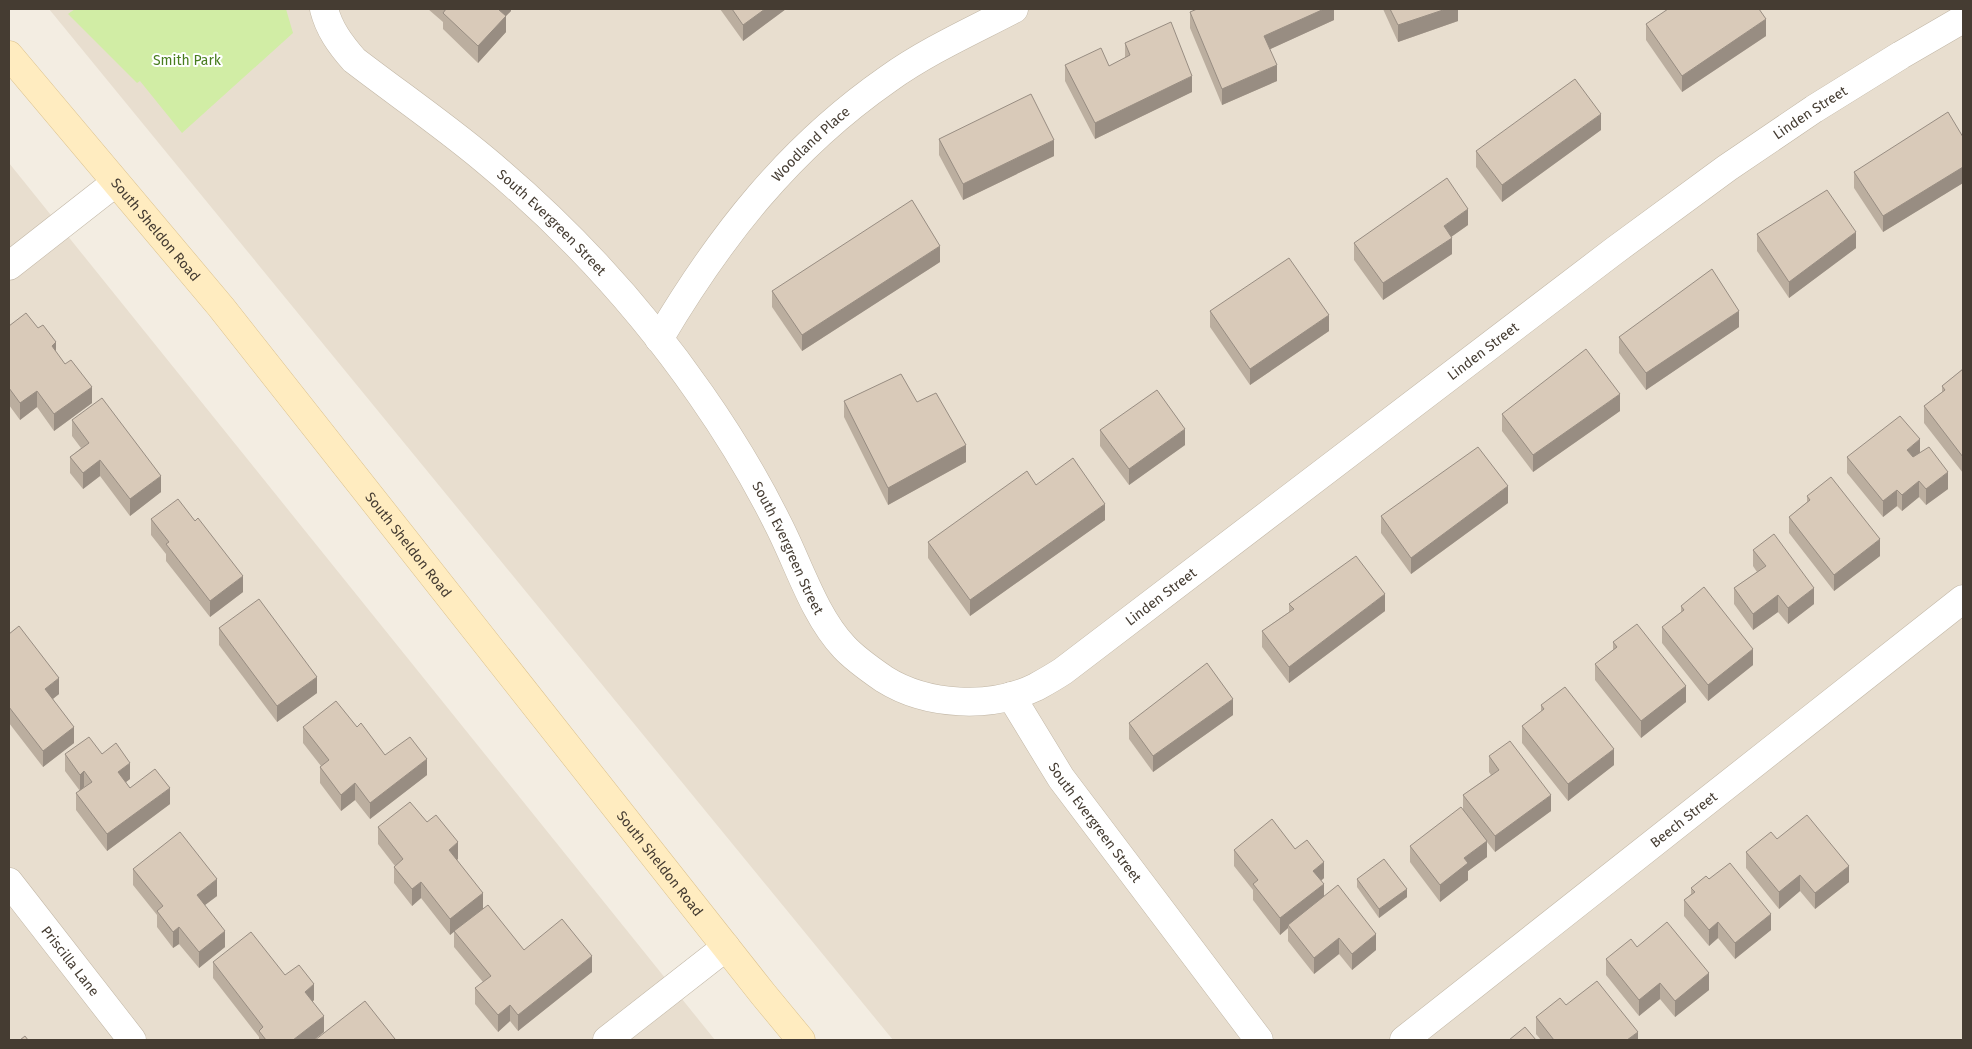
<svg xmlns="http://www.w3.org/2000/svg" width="1972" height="1049" font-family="'Fira Sans',sans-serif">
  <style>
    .residential { fill: #e8decf }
    .green { fill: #d1eda5 }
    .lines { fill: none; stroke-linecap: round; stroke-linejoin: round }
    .street-casing { stroke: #c2b7a6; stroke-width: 29 }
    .secondary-casing { stroke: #dcc28d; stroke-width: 29 }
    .street { stroke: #fff; stroke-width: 28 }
    .secondary { stroke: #ffecc0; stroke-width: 28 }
    .wall { fill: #bbae9f }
    .shaded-wall { fill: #988d82 }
    .building { fill: #d9cab9; stroke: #988d82 }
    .labels { text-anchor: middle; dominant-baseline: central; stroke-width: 4; stroke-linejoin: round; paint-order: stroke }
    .park-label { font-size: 14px; fill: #487d1f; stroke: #fff }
    .street-label { font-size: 14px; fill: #453c32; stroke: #fff }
  </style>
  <rect width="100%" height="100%" fill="#f3ede2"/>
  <g class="residential">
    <polygon points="49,9 1963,9 1963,1040 893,1040"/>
    <polygon points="9,163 715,1040 9,1040"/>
  </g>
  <polygon class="green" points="75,9 286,9 293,33 182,133 140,81 137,83 68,14"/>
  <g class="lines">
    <g class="street-casing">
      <g id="street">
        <path id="s1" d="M324,9C329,29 340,44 354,60C397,93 442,124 484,159C566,227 640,307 701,395C729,435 755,478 777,522C798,562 813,614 844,647C855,659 871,670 884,679C927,706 991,709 1036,687C1045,682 1054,677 1063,671L1614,251L1727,168L1814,109L1901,55L1963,19"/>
        <polyline points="9,266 115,183"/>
        <path id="s2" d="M659,339C720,236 789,148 888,79C927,51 972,31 1014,9"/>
        <path id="s3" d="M1011,696L1061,778L1259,1040"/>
        <path id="s4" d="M9,882L132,1040"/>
        <polyline points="607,1040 726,947"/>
        <path id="s5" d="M1404,1040L1963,599"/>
      </g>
    </g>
    <g class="secondary-casing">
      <g id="secondary">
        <path id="s6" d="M9,55L221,307L763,994L801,1040"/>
      </g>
    </g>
    <use href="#street" class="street"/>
    <use href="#secondary" class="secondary"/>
  </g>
  <g class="wall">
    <polygon points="428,9 511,9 511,11 506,16 506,32 478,63 443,29 443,22"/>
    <polygon points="720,9 786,9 743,41"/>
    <polygon points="1334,9 1334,20 1270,49 1277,81 1222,105 1190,28 1190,12"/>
    <polygon points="1383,9 1458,9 1458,21 1398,42"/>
    <polygon points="1646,24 1766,36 1682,92 1646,40"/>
    <polygon points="1125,43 1192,92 1095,139 1065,81 1065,65 1109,66 1125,58"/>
    <polygon points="1601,130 1502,202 1476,167 1476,151"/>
    <polygon points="1963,137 1963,183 1883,232 1854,188 1854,172"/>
    <polygon points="939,139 1054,156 963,200 939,155"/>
    <polygon points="1468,225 1451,237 1452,254 1383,300 1354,260 1354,243"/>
    <polygon points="1757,234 1856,248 1789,298 1757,251"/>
    <polygon points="940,262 802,351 772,307 772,291"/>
    <polygon points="1210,311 1329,331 1250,385 1210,327"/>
    <polygon points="9,326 56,352 92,403 54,431 37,407 20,420 9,405"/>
    <polygon points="1739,327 1646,390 1619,353 1619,337"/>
    <polygon points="1963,369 1963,473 1924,423 1924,406 1942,392 1942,386"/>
    <polygon points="844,401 917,402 966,462 888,505 844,417"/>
    <polygon points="1620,411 1533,472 1502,431 1502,414"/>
    <polygon points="72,420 161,492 130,516 100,476 83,489 70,473 70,457 81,448 72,436"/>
    <polygon points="1100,430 1185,445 1129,485 1100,446"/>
    <polygon points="1920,453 1948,489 1926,505 1919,497 1902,511 1897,506 1883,517 1847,473 1847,457"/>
    <polygon points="1036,485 1105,520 970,616 928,558 928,542"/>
    <polygon points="1807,496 1880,556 1834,591 1789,533 1789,517 1807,502"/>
    <polygon points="1508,503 1411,574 1381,533 1381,516"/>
    <polygon points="151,519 243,592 210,617 166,561 166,554 151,535"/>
    <polygon points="1753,550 1814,604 1788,624 1778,612 1753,630 1734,604 1734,588 1757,572 1753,566"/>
    <polygon points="1289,604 1385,611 1289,683 1262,647 1262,631 1289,612"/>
    <polygon points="1681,606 1753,665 1708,701 1662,643 1662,627 1681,613"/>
    <polygon points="219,628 317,693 277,722 219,645"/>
    <polygon points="9,634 59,694 53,699 74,743 43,767 9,723"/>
    <polygon points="1613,642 1686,702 1641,738 1595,680 1595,664 1613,650"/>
    <polygon points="1541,705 1614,765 1568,801 1522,743 1522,726 1541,712"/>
    <polygon points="1233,715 1153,772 1129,739 1129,723"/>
    <polygon points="303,727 357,727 385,755 427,775 370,819 355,800 341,811 320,783 320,767 321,766 303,743"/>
    <polygon points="65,754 102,754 130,779 126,782 130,788 170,804 107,851 76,810 76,793 80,791 65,771"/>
    <polygon points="1489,756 1551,811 1495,852 1487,842 1487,857 1468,871 1468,880 1440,902 1410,862 1410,846 1463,810 1463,795 1491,775 1489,772"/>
    <polygon points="427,822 458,859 457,860 483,908 524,950 592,972 518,1031 510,1021 498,1032 475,1004 475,988 483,982 454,947 454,931 450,935 421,898 412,906 394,883 394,867 395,866 378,844 378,827"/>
    <polygon points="1777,839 1849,882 1815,909 1800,891 1779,909 1746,868 1746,852"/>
    <polygon points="1295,849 1324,878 1321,881 1324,896 1376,950 1352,970 1339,954 1314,974 1288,941 1288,928 1280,935 1253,900 1253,890 1234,866 1234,850"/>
    <polygon points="133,869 217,896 205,905 225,947 199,968 179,944 173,948 157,927 157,915 133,885"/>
    <polygon points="1357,879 1407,897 1379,918 1357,887"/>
    <polygon points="1709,879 1771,930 1735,959 1718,938 1709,946 1684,916 1684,900 1691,894 1691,888"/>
    <polygon points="1637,947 1709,990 1675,1017 1660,999 1639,1016 1606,975 1606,959"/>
    <polygon points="213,962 285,975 314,1000 312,1002 324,1032 314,1040 259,1040 259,1037 213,978"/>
    <polygon points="1566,1005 1638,1040 1541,1040 1536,1034 1536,1017"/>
  </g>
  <g class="shaded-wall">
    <polygon points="498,9 511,9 511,11 506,16 506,32 478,63 478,46"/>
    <polygon points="765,9 786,9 743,41 743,25"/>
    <polygon points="1324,9 1334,9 1334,20 1264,52 1264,36"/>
    <polygon points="1446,9 1458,9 1458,21 1398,42 1398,25"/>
    <polygon points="1766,19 1766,36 1682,92 1682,76"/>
    <polygon points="1277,65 1277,81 1222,105 1222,89"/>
    <polygon points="1192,76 1192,92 1095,139 1095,123"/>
    <polygon points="1601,114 1601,130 1502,202 1502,185"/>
    <polygon points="1054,140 1054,156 963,200 963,184"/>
    <polygon points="1963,167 1963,183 1883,232 1883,216"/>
    <polygon points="1468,209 1468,225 1444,242 1444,226"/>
    <polygon points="1856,232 1856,248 1789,298 1789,282"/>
    <polygon points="1452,238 1452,254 1383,300 1383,283"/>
    <polygon points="940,246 940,262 802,351 802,335"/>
    <polygon points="1739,311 1739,327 1646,390 1646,373"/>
    <polygon points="1329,315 1329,331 1250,385 1250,369"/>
    <polygon points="56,342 56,359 52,346"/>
    <polygon points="92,387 92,403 54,431 54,414"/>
    <polygon points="37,391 37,407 20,420 20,403"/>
    <polygon points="1620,394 1620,411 1533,472 1533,455"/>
    <polygon points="1185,429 1185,445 1129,485 1129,469"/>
    <polygon points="1920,439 1920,456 1907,466 1907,450"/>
    <polygon points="966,445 966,462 888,505 888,488"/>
    <polygon points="100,460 100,476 83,489 83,473"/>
    <polygon points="1948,472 1948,489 1926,505 1926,489"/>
    <polygon points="161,476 161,492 130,516 130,499"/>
    <polygon points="1919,481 1919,497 1902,511 1902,495"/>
    <polygon points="1508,486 1508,503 1411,574 1411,558"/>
    <polygon points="1897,490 1897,506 1883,517 1883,501"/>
    <polygon points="1105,504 1105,520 970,616 970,600"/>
    <polygon points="1880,539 1880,556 1834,591 1834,575"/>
    <polygon points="243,576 243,592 210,617 210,601"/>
    <polygon points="1814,588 1814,604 1788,624 1788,608"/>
    <polygon points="1385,594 1385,611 1289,683 1289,667"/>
    <polygon points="1778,595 1778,612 1753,630 1753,614"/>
    <polygon points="1753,649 1753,665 1708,701 1708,685"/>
    <polygon points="317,677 317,693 277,722 277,706"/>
    <polygon points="59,678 59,694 45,705 45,689"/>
    <polygon points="1686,686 1686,702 1641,738 1641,721"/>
    <polygon points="1233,699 1233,715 1153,772 1153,756"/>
    <polygon points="74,727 74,743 43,767 43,751"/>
    <polygon points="1614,749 1614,765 1568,801 1568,784"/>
    <polygon points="427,759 427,775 370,819 370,803"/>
    <polygon points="130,763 130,779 118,788 118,772"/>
    <polygon points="84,771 84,787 80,791 80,775"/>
    <polygon points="355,783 355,800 341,811 341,795"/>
    <polygon points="170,788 170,804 107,851 107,834"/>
    <polygon points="1551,795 1551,811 1495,852 1495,836"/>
    <polygon points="1487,841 1487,857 1468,871 1468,880 1440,902 1440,885 1464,858"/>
    <polygon points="458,842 458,859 449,866 449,850"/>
    <polygon points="1324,862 1324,878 1313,887 1313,871"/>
    <polygon points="1849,866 1849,882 1815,909 1815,893"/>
    <polygon points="1800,875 1800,891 1779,909 1779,892"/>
    <polygon points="217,879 217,896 197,911 197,895"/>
    <polygon points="421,882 421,898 412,906 412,889"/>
    <polygon points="1324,884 1324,900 1288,925 1288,928 1280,935 1280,918"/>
    <polygon points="1407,889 1407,897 1379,918 1379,909"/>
    <polygon points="483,893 483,909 450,935 450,919"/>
    <polygon points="1771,914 1771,930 1735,959 1735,943"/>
    <polygon points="1718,922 1718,938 1709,946 1709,930"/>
    <polygon points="179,927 179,944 173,948 173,932"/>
    <polygon points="225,931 225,947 199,968 199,952"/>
    <polygon points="1376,934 1376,950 1352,970 1352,954"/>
    <polygon points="1339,938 1339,954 1314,974 1314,958"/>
    <polygon points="592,956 592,972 518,1031 518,1015"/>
    <polygon points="1709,973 1709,990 1675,1017 1675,1001"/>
    <polygon points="1660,983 1660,999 1639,1016 1639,1000"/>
    <polygon points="314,984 314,1000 305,1008 305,992"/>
    <polygon points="510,1005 510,1021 498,1032 498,1015"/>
    <polygon points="324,1016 324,1032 314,1040 293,1040"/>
    <polygon points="1638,1032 1638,1040 1627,1040"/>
  </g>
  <g class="building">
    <polygon points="446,9 498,9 506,16 478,46 443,13"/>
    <polygon points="732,9 765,9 743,25"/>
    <polygon points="1197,9 1324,9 1264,36 1277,65 1222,89 1190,12"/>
    <polygon points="1390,9 1446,9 1398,25"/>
    <polygon points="1668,9 1759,9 1766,19 1682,76 1646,24"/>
    <polygon points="1171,22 1192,76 1095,123 1065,65 1101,48 1109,66 1130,55 1125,43"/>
    <polygon points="1575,79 1601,114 1502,185 1476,151"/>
    <polygon points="1031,94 1054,140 963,184 939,139"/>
    <polygon points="1948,112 1963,137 1963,167 1883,216 1854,172"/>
    <polygon points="1447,178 1468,209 1444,226 1452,238 1383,283 1354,243"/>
    <polygon points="1827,190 1856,232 1789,282 1757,234"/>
    <polygon points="912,200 940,246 802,335 772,291"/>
    <polygon points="1289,258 1329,315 1250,369 1210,311"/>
    <polygon points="1712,269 1739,311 1646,373 1619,337"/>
    <polygon points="26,313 38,328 43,325 56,342 52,346 65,364 71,360 92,387 54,414 37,391 20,403 9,388 9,326"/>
    <polygon points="1586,349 1620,394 1533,455 1502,414"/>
    <polygon points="1963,369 1963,457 1924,406 1945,390 1942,386"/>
    <polygon points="901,374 917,402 936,393 966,445 888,488 844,401"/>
    <polygon points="1157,390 1185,429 1129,469 1100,430"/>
    <polygon points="102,398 161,476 130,499 100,460 83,473 70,457 89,443 72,420"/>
    <polygon points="1900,416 1920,439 1907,450 1913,457 1929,447 1948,472 1926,489 1919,481 1902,495 1897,490 1883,501 1847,457"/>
    <polygon points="1478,447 1508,486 1411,558 1381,516"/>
    <polygon points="1073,458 1105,504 970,600 928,542 1027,471 1036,485"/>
    <polygon points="1831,477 1880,539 1834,575 1789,517 1810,500 1807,496"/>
    <polygon points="178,499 195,521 198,518 243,576 210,601 166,544 169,542 151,519"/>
    <polygon points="1774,534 1814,588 1788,608 1778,595 1753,614 1734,588 1766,566 1753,550"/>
    <polygon points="1356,556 1385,594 1289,667 1262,631 1294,609 1289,604"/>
    <polygon points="1704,587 1753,649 1708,685 1662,627 1684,610 1681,606"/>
    <polygon points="259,599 317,677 277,706 219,628"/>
    <polygon points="1637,624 1686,686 1641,721 1595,664 1617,647 1613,642"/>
    <polygon points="19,626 59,678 45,689 74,727 43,751 9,707 9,634"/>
    <polygon points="1207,663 1233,699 1153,756 1129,723"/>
    <polygon points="1565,687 1614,749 1568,784 1522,726 1544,709 1541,705"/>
    <polygon points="336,701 357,727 361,723 385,755 410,737 427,759 370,803 355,783 341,795 320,767 329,760 303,727"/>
    <polygon points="89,737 102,754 116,743 130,763 118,772 130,788 155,769 170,788 107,834 76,793 92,782 84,771 80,775 65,754"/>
    <polygon points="1510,741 1551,795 1495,836 1463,795 1499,770 1489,756"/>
    <polygon points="410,802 427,822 436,815 458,842 449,850 483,893 450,919 421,882 412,889 394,867 403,859 378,827"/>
    <polygon points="1461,807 1487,841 1464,858 1468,863 1440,885 1410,846"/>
    <polygon points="1807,815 1849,866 1815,893 1800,875 1779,892 1746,852 1771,832 1777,839"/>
    <polygon points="1272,819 1295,849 1307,840 1324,862 1313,871 1324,884 1280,918 1253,884 1258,880 1234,850"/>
    <polygon points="180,832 217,879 197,895 225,931 199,952 179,927 173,932 157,911 163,906 133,869"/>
    <polygon points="1384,859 1407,889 1379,909 1357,879"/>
    <polygon points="1730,863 1771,914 1735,943 1718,922 1709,930 1684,900 1695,892 1691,888 1706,876 1709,879"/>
    <polygon points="1338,885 1376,934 1352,954 1339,938 1314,958 1288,925"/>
    <polygon points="488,905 524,950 562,919 592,956 518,1015 510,1005 498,1015 475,988 491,976 454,931"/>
    <polygon points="1667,922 1709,973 1675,1001 1660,983 1639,1000 1606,959 1631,939 1637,947"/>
    <polygon points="251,932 285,975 299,965 314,984 305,992 324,1016 293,1040 266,1040 259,1031 263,1027 213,962"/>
    <polygon points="1597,981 1638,1032 1627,1040 1554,1040 1536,1017 1560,998 1566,1005"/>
    <polygon points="365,1001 395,1039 393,1040 315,1040"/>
    <polygon points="1525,1027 1536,1040 1509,1040"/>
    <polygon points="25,1036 28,1040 20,1040"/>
  </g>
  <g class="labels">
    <g class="park-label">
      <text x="187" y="60">Smith Park</text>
    </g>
    <g class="street-label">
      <text stroke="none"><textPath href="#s1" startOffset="2009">Linden Street</textPath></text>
      <text stroke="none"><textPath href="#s2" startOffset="248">Woodland Place</textPath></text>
      <text stroke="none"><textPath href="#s1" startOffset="316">South Evergreen Street</textPath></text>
      <text stroke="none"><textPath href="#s6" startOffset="228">South Sheldon Road</textPath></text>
      <text stroke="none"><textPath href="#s1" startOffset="1604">Linden Street</textPath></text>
      <text stroke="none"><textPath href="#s6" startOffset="632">South Sheldon Road</textPath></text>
      <text stroke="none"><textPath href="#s1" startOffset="721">South Evergreen Street</textPath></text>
      <text stroke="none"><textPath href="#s1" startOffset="1199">Linden Street</textPath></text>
      <text stroke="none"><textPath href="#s5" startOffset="356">Beech Street</textPath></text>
      <text stroke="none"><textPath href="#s3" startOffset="152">South Evergreen Street</textPath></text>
      <text stroke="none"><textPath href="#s6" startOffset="1038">South Sheldon Road</textPath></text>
      <text stroke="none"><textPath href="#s4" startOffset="100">Priscilla Lane</textPath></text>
    </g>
  </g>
  <rect width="1972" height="1049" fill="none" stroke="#453c32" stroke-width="20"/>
</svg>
